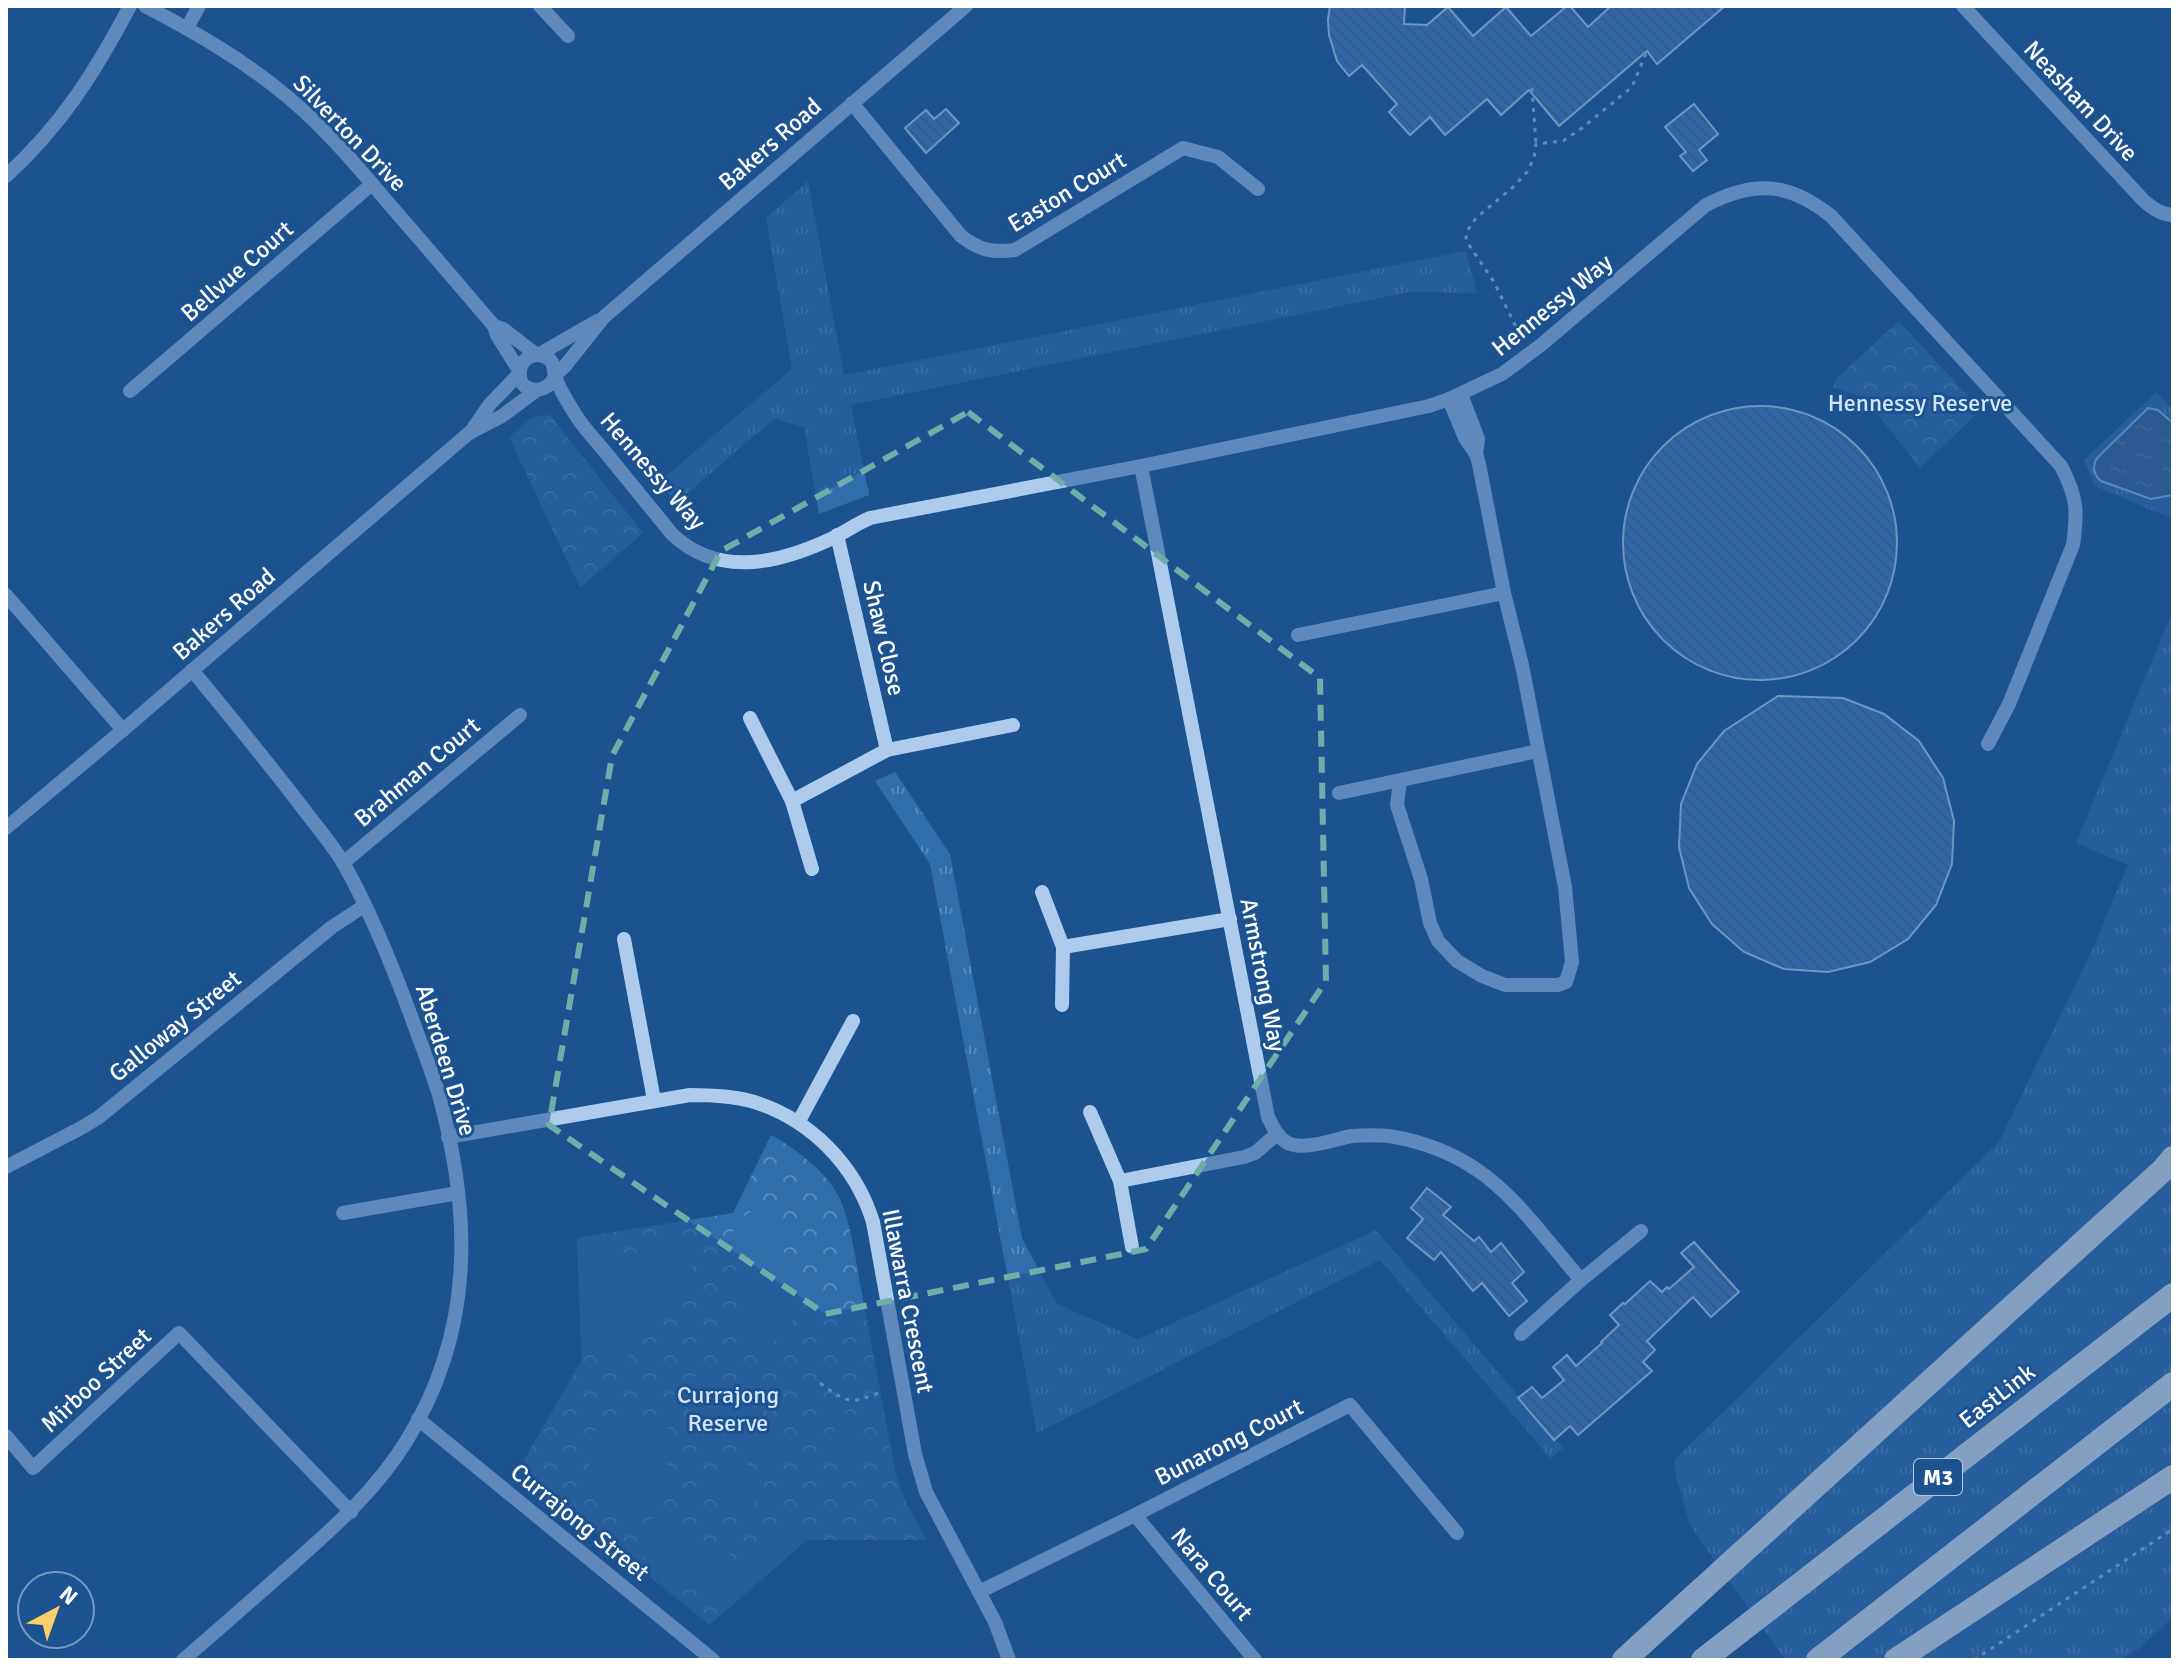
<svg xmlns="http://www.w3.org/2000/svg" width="2179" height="1666" font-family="Signika,sans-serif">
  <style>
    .grass { fill: url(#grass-tufts) }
    .forest { fill: url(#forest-crowns) }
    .garden { fill: #316cad }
    .water { fill: url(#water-ripples); stroke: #a0c7ef; stroke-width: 2 }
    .building { fill: url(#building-back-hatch); stroke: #d2e5fa; stroke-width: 2 }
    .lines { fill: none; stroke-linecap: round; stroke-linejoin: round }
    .path { stroke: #adcced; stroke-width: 3; stroke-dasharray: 4 6; stroke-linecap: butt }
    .minor { stroke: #adcced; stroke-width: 14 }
    .highway { stroke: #fff; stroke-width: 24 }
    .marked { fill: none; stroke: #6fada8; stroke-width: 6; stroke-dasharray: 16 10; stroke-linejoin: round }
    .labels { text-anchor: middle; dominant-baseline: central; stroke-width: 6; stroke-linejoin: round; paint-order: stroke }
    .shield { fill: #1d5290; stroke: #bbcbde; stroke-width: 2 }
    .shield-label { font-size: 22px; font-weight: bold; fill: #fff }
    .street-label { font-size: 24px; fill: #fff; stroke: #1d5290 }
    .park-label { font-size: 24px; fill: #d2e5fa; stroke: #1d5290 }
  </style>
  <defs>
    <pattern id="grass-tufts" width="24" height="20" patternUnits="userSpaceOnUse" patternTransform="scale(2)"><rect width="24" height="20" fill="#316cad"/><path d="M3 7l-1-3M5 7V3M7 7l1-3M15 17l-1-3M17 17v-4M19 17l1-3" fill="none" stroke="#5a89bd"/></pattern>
    <pattern id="forest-crowns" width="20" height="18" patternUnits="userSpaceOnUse" patternTransform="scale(2)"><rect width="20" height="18" fill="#316cad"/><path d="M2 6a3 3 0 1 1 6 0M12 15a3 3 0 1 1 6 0" fill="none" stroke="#5a89bd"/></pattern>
    <pattern id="water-ripples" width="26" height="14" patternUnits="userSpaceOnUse" patternTransform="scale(2)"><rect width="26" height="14" fill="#3f6591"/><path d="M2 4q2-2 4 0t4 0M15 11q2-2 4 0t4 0" fill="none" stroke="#5c7ca2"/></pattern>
    <pattern id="building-back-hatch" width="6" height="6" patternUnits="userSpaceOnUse" patternTransform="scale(2)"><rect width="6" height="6" fill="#4a7eb8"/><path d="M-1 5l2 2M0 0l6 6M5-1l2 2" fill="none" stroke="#4b6887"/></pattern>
  </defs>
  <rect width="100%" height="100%" fill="#1d5290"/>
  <g class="grass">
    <polygon points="808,181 844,375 1466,251 1477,293 1409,292 851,405 869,495 819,514 804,427 774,419 676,503 659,482 792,369 766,218"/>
    <polygon points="2156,392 2173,410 2173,519 2095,486 2084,460"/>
    <polygon points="2173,610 2173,1617 2140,1648 2121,1660 1785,1660 1691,1527 1676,1477 1674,1460 1999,1142 2092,950 2128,865 2076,843"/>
    <polygon points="895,772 950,854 1022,1238 1057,1304 1138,1339 1376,1230 1563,1448 1551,1459 1380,1260 1037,1433 930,864 875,781"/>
  </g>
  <g class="forest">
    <polygon points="1899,321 1981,410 1920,468 1865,398 1833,387 1837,378"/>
    <polygon points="550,415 643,533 580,588 509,437 533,417"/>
    <path d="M771,1135C795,1148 827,1172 839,1197C853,1229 856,1265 863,1299C874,1358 885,1417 896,1475L905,1500L926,1540H807L709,1625L518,1470L582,1360L577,1238L733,1213Z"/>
  </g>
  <g class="garden">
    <path d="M762,1208L776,1217C780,1228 779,1243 785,1254C786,1255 792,1262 793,1263C801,1273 803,1288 801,1300C798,1330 750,1373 737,1325L739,1257L738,1250L732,1237C735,1221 747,1211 762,1208Z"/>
    <path d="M594,1235C604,1241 615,1251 626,1254C642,1258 647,1234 663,1235C674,1236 682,1243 686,1252C687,1254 692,1262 692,1263C696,1279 671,1305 660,1314C654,1319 646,1324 641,1330C637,1336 638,1342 635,1348C631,1356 621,1365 612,1367L594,1353L581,1348L577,1238Z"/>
    <path d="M705,1373L721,1376L729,1382L742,1401L766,1421L768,1428L784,1449L786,1455C779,1463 772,1466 762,1468L703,1423L686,1408L681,1396C686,1384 691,1375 705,1373Z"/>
    <path d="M624,1414L652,1416L667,1427C668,1443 669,1488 661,1501C657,1508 648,1512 640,1513C629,1514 613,1512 605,1504C589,1489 585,1445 597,1427C604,1418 614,1416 624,1414Z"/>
    <path d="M842,1414H847C858,1424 865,1437 872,1450L870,1457L860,1467H852C836,1452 836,1445 834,1423Z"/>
    <path d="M729,1461C739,1460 744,1462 753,1468C789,1495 728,1528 707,1491L713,1477Z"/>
    <path d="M654,1517L668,1519C674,1525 675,1533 683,1538C698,1548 717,1534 728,1551C734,1559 732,1567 727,1574C694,1627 602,1538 654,1517Z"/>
    <polygon points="789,1517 799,1521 807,1540 721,1615 718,1608 722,1595 740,1571 750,1546"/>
  </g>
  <path class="water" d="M2148,408L2158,410L2173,423V495L2151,499L2101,481C2094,475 2092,467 2097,458Z"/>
  <g class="building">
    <polygon points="1330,6 1405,6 1404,24 1427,25 1448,7 1473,36 1506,7 1531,36 1567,6 1570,6 1588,27 1611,6 1725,6 1657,64 1647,51 1559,126 1529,90 1501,115 1487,99 1445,135 1430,117 1410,135 1389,112 1397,104 1362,65 1349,76 1337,61 1329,35 1328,19"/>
    <polygon points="1694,104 1718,134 1699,150 1707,160 1693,171 1680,156 1686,152 1665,127"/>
    <polygon points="946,109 959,123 926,153 905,128 926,110 934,119"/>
    <circle cx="1760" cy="543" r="137"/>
    <polygon points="1778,696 1843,698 1884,714 1919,741 1943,778 1954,821 1952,864 1936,905 1908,939 1870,962 1828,972 1784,969 1744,952 1712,924 1689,888 1679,847 1681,804 1697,764 1724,731"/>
    <polygon points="1427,1188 1451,1207 1443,1215 1474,1241 1479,1237 1491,1252 1501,1243 1524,1272 1512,1283 1527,1301 1509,1316 1482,1283 1473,1291 1441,1252 1434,1260 1407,1238 1423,1219 1411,1208"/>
    <polygon points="1694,1242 1739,1292 1711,1317 1693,1297 1647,1341 1655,1350 1643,1362 1652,1371 1578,1435 1570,1426 1554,1440 1518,1398 1532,1387 1542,1398 1564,1380 1553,1367 1567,1355 1576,1366 1602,1343 1601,1342 1619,1325 1610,1315 1623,1303 1625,1304 1650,1281 1662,1292 1667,1287 1669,1289 1694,1267 1681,1253"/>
  </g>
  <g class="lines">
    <g class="path">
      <polyline points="1532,88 1536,144"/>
      <polyline points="1520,335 1494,282 1467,242 1466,238 1467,231 1476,218 1512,188 1527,172 1534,158 1536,144 1563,141 1582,128 1632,87 1647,51"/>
      <path d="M820,1383C851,1406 850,1403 884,1391"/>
      <polyline points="1974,1660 2173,1529"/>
    </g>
    <g class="minor">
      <path d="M145,6C197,33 245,61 289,98C327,130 358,167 390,205C425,245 459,285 494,326L497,335L520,372"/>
      <polyline points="540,6 568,36"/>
      <path d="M1963,6L2144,201C2154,209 2160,214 2173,215"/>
      <polyline points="187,28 199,6"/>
      <path d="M852,103L961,236C979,250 992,253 1015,250L1183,148L1218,157L1258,189"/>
      <path d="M6,176C62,125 95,72 130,6"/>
      <polyline points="494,326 503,329 537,355"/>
      <polyline points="538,355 597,321"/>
      <polyline points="555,375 565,366 604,317 966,6"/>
      <path d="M555,376C546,398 516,392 520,370C522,357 538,350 549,359C555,364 553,369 555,376C557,384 570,406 575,414C583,428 596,440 606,453C628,480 650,507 672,534C720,580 784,562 837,536C848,530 858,523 870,518L1141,466L1429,406L1449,399L1502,374L1541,345L1706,205C1754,180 1788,182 1831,216L2061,466C2077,497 2078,510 2073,545L2009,704L1988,744"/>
      <polyline points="130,391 372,184"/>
      <polyline points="1461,394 1478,439 1476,454"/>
      <polyline points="470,433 490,404 520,373"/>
      <path d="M1141,466L1268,1117C1273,1127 1277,1136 1286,1142C1302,1152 1334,1139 1352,1136C1364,1135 1378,1135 1389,1136C1488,1152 1520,1209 1581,1280"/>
      <polyline points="6,595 123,730"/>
      <polyline points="1298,635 1504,593"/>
      <polyline points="750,718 792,801 812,869"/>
      <polyline points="887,750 1013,725"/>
      <polyline points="1400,781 1397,805 1421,879 1430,923 1438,941 1457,961 1482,976 1505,985 1558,985 1566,982 1572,962 1565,887 1522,665 1504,593 1479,464 1476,454 1465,438 1449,399"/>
      <polyline points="1339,793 1538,751"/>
      <polyline points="792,801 887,750 837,535"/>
      <polyline points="6,828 123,730 469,433 502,416 537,390"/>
      <polyline points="343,863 520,715"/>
      <polyline points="1042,892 1063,947 1062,1005"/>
      <polyline points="624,939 654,1100"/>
      <polyline points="1063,947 1230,919"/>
      <polyline points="1090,1112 1120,1181 1132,1247"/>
      <polyline points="799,1121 853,1021"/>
      <path d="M448,1137L690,1095C711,1095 732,1096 751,1101C809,1118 855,1164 873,1222L915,1454L926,1492L995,1622L1009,1660"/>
      <polyline points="6,1167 81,1128 99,1117 332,927 364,906"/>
      <polyline points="1120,1181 1244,1157 1255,1153 1277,1134"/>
      <polyline points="343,1213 458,1193"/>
      <polyline points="1521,1334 1581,1280 1641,1231"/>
      <polyline points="418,1419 713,1660"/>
      <polyline points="6,1436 33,1468 179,1333 351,1512"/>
      <polyline points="1135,1515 1255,1660"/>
      <polyline points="979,1592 1135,1515 1350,1405 1457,1533"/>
      <path d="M183,1660C218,1630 253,1599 288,1568C332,1529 376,1491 407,1440C474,1331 472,1216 439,1095C432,1072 423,1049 415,1027C395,972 373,916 345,866C333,845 316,826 302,807C266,760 229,715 192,670"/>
    </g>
    <g class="highway">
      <polyline points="1624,1660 2163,1170 2173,1158"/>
      <polyline points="1703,1660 2173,1295"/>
      <polyline points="1818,1660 2173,1384"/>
      <polyline points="1896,1660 2173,1477"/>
    </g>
  </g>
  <path d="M0 0H2179V1666H0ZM968,412L1320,678L1326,981L1146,1249L825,1314L549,1125L612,756L721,551Z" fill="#1d5290" fill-opacity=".55" fill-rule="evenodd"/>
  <path class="marked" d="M968,412L1320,678L1326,981L1146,1249L825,1314L549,1125L612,756L721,551Z"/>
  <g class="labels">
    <rect class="shield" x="1914" y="1459" width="48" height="36" rx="6"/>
    <g class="shield-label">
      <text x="1938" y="1477">M3</text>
    </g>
    <g class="street-label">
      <text transform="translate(2081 101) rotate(47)">Neasham Drive</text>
      <text transform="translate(350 133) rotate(46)">Silverton Drive</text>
      <text transform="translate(770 144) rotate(-41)">Bakers Road</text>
      <text transform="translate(1067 192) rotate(-31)">Easton Court</text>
      <text transform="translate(237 271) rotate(-41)">Bellvue Court</text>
      <text transform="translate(1552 305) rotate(-39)">Hennessy Way</text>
      <text transform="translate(653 471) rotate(49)">Hennessy Way</text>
      <text transform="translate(224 614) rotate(-41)">Bakers Road</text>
      <text transform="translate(884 638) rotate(77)">Shaw Close</text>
      <text transform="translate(417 772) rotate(-40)">Brahman Court</text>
      <text transform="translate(1263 975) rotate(79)">Armstrong Way</text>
      <text transform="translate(175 1026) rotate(-39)">Galloway Street</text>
      <text transform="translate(446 1060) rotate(73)">Aberdeen Drive</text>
      <text transform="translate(908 1301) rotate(79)">Illawarra Crescent</text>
      <text transform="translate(96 1380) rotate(-43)">Mirboo Street</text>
      <text transform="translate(1997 1396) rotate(-38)">EastLink</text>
      <text transform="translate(1229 1442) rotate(-27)">Bunarong Court</text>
      <text transform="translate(580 1522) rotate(39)">Currajong Street</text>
      <text transform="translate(1212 1574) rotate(50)">Nara Court</text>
    </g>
    <g class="park-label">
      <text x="1920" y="403">Hennessy Reserve</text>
      <text x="728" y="1395">Currajong<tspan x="728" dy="28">Reserve</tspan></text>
    </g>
  </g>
  <rect width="2179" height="1666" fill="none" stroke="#ffffff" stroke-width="16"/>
  <g transform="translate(56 1610) rotate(41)"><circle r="38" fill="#1d5290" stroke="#7797bc" stroke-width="2"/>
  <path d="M0-6L14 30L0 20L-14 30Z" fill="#fdcf6b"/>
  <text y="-12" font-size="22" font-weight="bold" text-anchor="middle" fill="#ffffff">N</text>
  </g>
</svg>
